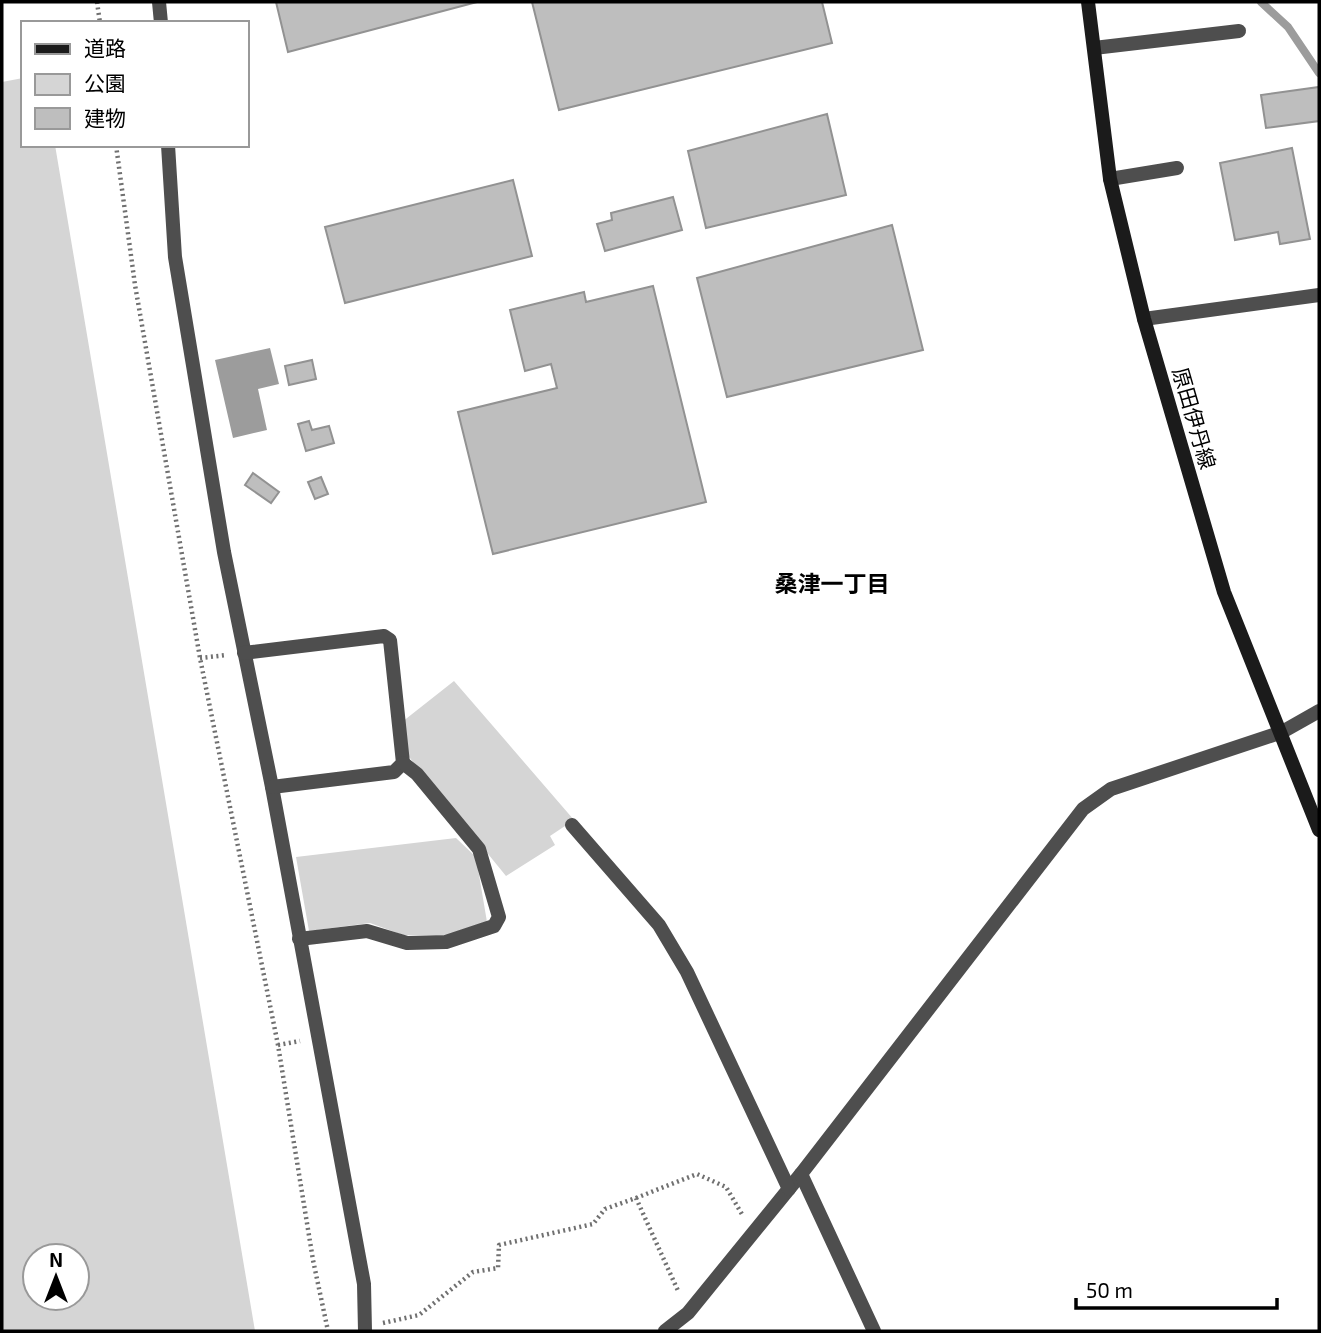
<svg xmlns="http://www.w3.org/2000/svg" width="1321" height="1333" font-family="'Exo 2','Noto Sans JP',sans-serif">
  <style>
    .green { fill: #d5d5d5; fill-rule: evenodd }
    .water { fill: #9c9c9c }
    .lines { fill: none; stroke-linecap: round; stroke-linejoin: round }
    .stream { stroke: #9c9c9c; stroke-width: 8 }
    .building { fill: #bebebe; stroke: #929292; stroke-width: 2 }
    .path { stroke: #707070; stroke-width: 4.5; stroke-dasharray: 2 3.5; stroke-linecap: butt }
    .lane { stroke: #4e4e4e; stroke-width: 14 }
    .street { stroke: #4e4e4e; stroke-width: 14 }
    .secondary { stroke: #1b1b1b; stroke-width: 14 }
    .labels { text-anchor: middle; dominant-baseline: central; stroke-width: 5; stroke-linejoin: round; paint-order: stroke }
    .street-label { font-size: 21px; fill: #000; stroke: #fff }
    .neighbourhood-label { font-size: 23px; font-weight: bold; fill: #000; stroke: #fff }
  </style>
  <rect width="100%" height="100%" fill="#fff"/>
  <g class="green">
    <path d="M23,78V145H55L255,1331H2V82ZM35,1256H77V1298H35Z"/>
    <polygon points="454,681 574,820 550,836 555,845 506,876 405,752 402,722"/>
    <polygon points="456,838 476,857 487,922 450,935 403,935 370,923 309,931 296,857"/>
  </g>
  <polygon class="water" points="270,348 279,384 258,389 267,430 233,438 215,360"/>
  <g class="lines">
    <polyline class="stream" points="1261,2 1288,27 1319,73"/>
  </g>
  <g class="building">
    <polygon points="276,2 477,2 288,52"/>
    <polygon points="532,2 822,2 832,43 559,110"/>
    <polygon points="1319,87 1319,121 1266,128 1261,95"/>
    <polygon points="827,114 846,195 706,228 688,151"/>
    <polygon points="1292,148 1310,239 1280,244 1278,232 1235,240 1220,163"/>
    <polygon points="513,180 532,256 345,303 325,227"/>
    <polygon points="673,197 682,230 605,251 597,224 612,220 611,213"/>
    <polygon points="892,225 923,350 727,397 697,278"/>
    <polygon points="653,286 706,502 493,554 458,412 557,388 551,364 525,371 510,310 584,292 586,302"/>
    <polygon points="312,360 316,379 289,385 285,366"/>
    <polygon points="309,421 312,430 329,426 334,443 306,451 298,424"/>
    <polygon points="253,473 279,492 271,503 245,485"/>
    <polygon points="321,477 328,494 315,499 308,482"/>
  </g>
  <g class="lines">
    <g class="path">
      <polyline points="97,2 100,23"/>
      <polyline points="116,145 135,285 200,658 278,1045 313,1260 328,1331"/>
      <polyline points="200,658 227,655"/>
      <polyline points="278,1045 300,1041"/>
      <polyline points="636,1198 697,1174 726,1187 743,1216"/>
      <polyline points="383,1323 419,1315 473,1272 498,1268 499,1245 593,1224 605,1209 636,1198 679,1293"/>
    </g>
    <g class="lane">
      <polyline points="1094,48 1239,31"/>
      <polyline points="665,1331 688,1313 801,1174"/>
    </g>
    <g class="street">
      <polyline points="159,2 161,23"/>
      <polyline points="168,145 175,257 224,552 272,787 364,1284 365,1331"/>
      <polyline points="1110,179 1177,168"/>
      <polyline points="1144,319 1319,295"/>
      <polyline points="244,653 384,636 390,640 403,763 394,772 272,787"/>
      <polyline points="572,825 659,925 687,972 789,1189"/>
      <polyline points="299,939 367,931 407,943 446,942 494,926 499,917 479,849 417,774 403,763"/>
      <polyline points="874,1331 801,1174 1083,809 1111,789 1282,732 1319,711"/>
    </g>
    <polyline class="secondary" points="1088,2 1110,179 1144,319 1224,592 1319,830"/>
  </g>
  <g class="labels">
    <g class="street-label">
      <text transform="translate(1195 418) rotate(74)">原田伊丹線</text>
    </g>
    <g class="neighbourhood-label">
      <text x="832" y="583">桑津一丁目</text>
    </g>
  </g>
  <rect width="1321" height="1333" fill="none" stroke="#000000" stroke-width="7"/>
  <rect x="21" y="21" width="228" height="126" fill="#ffffff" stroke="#999999" stroke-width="2"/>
  <rect x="35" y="44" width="35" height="10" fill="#1b1b1b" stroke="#999999" stroke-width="2"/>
  <text x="84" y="56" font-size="21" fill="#000000">道路</text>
  <rect x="35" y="74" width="35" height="21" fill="#d5d5d5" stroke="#999999" stroke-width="2"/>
  <text x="84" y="91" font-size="21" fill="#000000">公園</text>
  <rect x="35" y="108" width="35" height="21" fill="#bebebe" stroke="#999999" stroke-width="2"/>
  <text x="84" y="126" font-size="21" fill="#000000">建物</text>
  <g transform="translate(56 1277)"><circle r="33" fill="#ffffff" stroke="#999999" stroke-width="2"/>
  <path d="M0-5L12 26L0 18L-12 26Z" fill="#000000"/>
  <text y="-10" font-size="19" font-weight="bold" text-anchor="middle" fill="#000000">N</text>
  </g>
  <path d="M1076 1298v10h201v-10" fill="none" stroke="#000000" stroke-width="3.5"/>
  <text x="1086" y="1298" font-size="21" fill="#000000" stroke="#ffffff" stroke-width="5" paint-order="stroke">50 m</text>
</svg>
